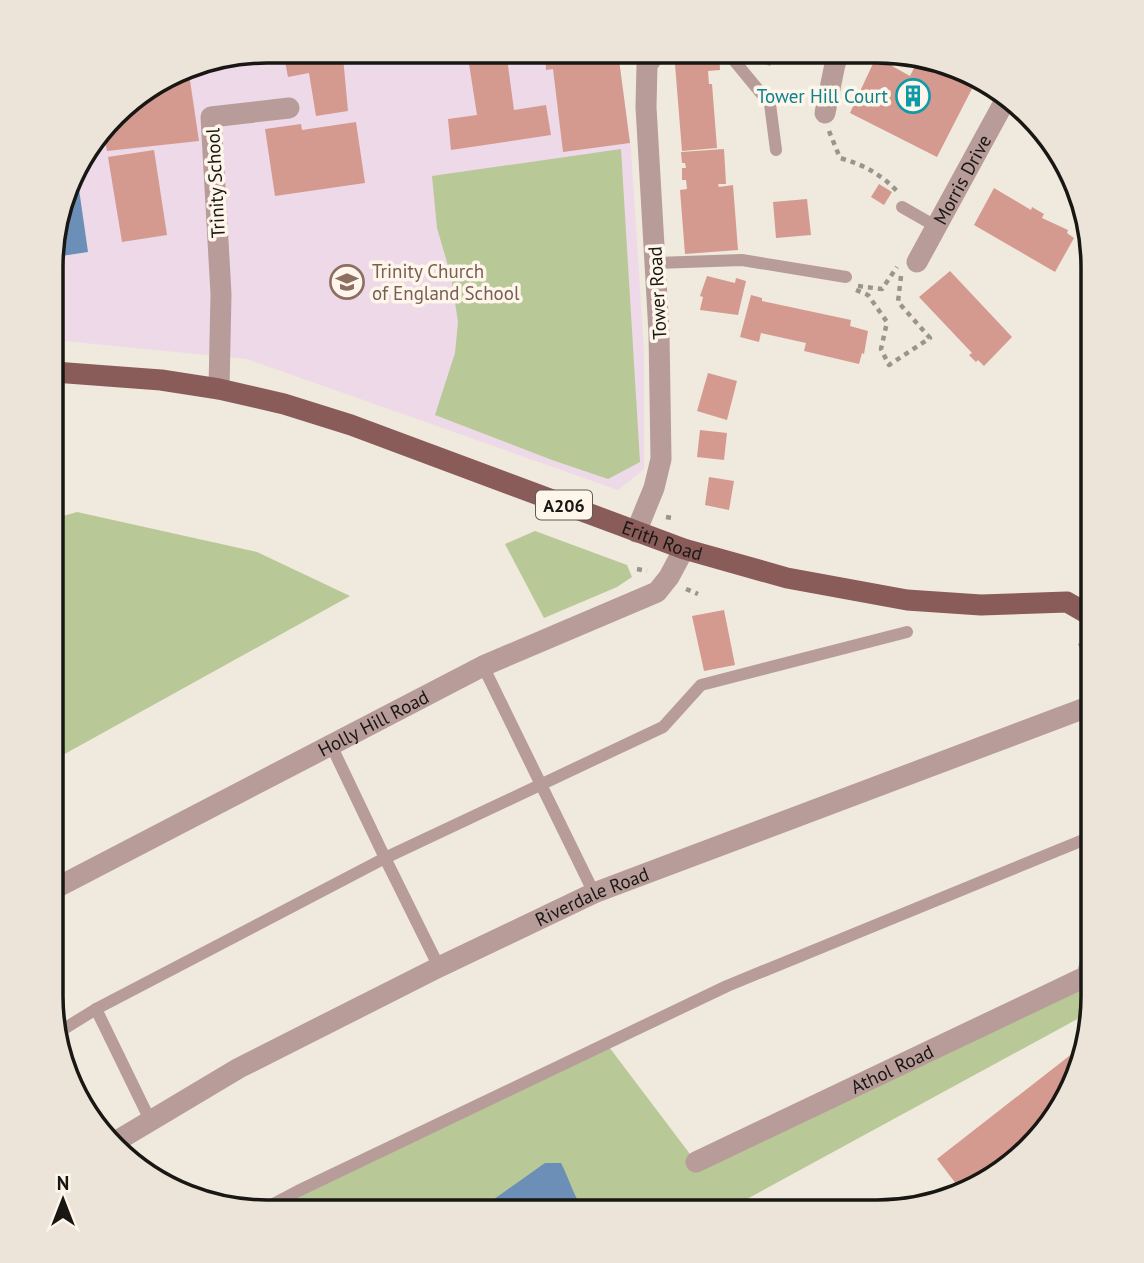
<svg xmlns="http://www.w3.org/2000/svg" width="1144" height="1263" font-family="'PT Sans',sans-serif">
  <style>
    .education { fill: #eed9e8 }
    .green { fill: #b8c896 }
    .water { fill: #6b8fb6 }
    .building { fill: #d49a8f }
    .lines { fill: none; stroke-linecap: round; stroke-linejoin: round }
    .path { stroke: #9a958c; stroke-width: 4.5; stroke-dasharray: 5 5; stroke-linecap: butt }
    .service { stroke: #b79c9a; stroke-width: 12 }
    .minor { stroke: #b79c9a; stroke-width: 21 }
    .primary { stroke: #895b59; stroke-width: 21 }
    .labels { text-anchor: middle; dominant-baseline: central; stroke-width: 7; stroke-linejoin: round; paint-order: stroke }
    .shield { fill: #fef6ea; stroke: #5e5a54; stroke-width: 2 }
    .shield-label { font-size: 18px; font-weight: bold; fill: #191713 }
    .culture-label { font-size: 19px; fill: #0d838f; stroke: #fef6ea; text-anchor: end }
    .street-label { font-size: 19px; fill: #191713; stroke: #fef6ea }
    .education-label { font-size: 19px; fill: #785e54; stroke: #fef6ea; text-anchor: start }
    .rim { fill: none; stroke: #191713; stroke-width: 3.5 }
  </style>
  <rect width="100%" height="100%" fill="#f0e9dd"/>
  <polygon class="education" points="267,51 618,52 631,150 644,351 644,469 618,490 247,359 54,340 55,225 80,158 125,104 197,62"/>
  <g class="green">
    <polygon points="621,149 640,462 608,479 552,460 435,415 455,353 458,322 451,276 437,228 432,176"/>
    <polygon points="77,512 257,552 350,596 52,761 53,519"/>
    <polygon points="535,531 627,565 632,577 617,587 544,618 505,544"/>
    <polygon points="1087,976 1093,991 1092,1011 723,1212 258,1212 606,1043 696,1162"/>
  </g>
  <g class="water">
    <polygon points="76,168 88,252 55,257 55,225"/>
    <path d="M545,1163H561C569,1178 575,1201 586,1212H476Z"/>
  </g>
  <g class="building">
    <polygon points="283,51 312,51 314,58 320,57 318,51 352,51 353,55 343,57 348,111 316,116 309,73 288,77"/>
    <polygon points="467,51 506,51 514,110 546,105 551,135 451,150 448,119 477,115"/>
    <polygon points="545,52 618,52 630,143 563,152 553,69 546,70"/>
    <polygon points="674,52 719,52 720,70 708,71 709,84 712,84 717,148 682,151"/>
    <polygon points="740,52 777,52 770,66"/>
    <polygon points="876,57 910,76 919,58 977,79 937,157 850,113"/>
    <polygon points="188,67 199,141 107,151 103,130 125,104"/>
    <polygon points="1028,118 1043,132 1042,133 1025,124"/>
    <polygon points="356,122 365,183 275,196 265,129 301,124 302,130"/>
    <polygon points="724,149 726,184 718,184 719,187 733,185 738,250 685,254 680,190 687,189 686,180 682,180 682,168 686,168 685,163 682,163 681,152"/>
    <polygon points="154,150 167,235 122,242 108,157"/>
    <polygon points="879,184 892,192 884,205 871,197"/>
    <polygon points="994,188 1031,210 1032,207 1044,214 1042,218 1068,230 1067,233 1074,238 1055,272 974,225"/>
    <polygon points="807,199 811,235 776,238 773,202"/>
    <polygon points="950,271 1012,337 984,366 978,360 976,362 969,355 972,353 919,297"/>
    <polygon points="707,276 735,283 736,278 746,281 738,315 700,310 703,297 700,296"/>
    <polygon points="751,295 762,298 762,301 851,320 850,326 868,331 864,354 862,353 859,364 804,351 806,343 761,333 759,342 740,337"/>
    <polygon points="708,373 737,381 727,420 697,411"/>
    <polygon points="700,430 727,433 724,460 697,457"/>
    <polygon points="709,477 734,481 729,510 705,505"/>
    <polygon points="724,610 735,665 704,671 692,616"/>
    <polygon points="1073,1053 1078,1059 1064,1105 997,1176 960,1189 937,1159"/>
  </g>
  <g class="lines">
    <g class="path">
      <path d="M829,131L840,158C864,165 879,173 897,191"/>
      <polyline points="858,286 882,289 897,267"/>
      <polyline points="856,290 868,295 887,322 881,349 889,365 930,338 898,302 901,276"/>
      <polyline points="666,517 673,518"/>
      <polyline points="637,569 647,571"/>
      <polyline points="686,589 698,594"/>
      <polyline points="1079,646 1083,644"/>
    </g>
    <g class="service">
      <polyline points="727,52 770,104 776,150"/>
      <polyline points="902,207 937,227"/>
      <polyline points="656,263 742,260 846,277"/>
      <polyline points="483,666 594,893"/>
      <polyline points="331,745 385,858 663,727 701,685 907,632"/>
      <polyline points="96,1009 150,1120"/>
      <polyline points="59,1032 96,1009 385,858 439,967"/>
      <polyline points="258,1212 298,1191 727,986 1093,836"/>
    </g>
    <g class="minor">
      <polyline points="825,113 835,64 840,52"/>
      <path id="s1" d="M917,262L1007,97"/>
      <polyline points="219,389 221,294 211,117 289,108"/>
      <polyline points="636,532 654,488 661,459 659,333 646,107 647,65 656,52"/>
      <path id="s2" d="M52,890L483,666L657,592L669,577L684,549"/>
      <path id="s3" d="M115,1142L239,1068L439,967L594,893L1093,705"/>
      <path id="s4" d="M696,1162L1087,976L1093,953"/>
    </g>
    <path class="primary" id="s5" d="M54,372L161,380L219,389L284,404L351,425L684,549L787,578L907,600L981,605L1067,602L1093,617"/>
  </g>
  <defs>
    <g id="building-ring" transform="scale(1.75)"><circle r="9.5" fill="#fef6ea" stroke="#0f9aa8" stroke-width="1.5"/><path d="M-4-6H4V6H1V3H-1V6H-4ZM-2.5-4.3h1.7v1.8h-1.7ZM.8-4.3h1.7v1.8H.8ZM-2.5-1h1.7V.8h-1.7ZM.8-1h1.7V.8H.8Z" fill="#0f9aa8"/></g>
    <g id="school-ring" transform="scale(1.75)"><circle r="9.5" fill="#fef6ea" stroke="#8d6e63" stroke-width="1.5"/><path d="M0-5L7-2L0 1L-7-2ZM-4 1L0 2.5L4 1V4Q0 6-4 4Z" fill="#8d6e63"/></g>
  </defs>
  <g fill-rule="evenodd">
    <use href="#building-ring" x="913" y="96"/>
    <use href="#school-ring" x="347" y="282"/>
  </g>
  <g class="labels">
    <rect class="shield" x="536" y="490.5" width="56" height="29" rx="5"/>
    <g class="shield-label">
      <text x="564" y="505">A206</text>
    </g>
    <g class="culture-label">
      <text x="888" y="96">Tower Hill Court</text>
    </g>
    <g class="street-label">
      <text stroke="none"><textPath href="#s1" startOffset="94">Morris Drive</textPath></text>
      <text transform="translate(215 183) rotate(-93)">Trinity School</text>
      <text transform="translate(657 293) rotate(-93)">Tower Road</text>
      <text stroke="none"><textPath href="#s5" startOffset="635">Erith Road</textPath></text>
      <text stroke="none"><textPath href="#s2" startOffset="362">Holly Hill Road</textPath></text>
      <text stroke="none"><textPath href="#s3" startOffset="537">Riverdale Road</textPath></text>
      <text stroke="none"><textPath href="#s4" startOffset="217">Athol Road</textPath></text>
    </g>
    <g class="education-label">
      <text x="372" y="271">Trinity Church<tspan x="372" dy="22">of England School</tspan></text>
    </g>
  </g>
  <path d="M0 0H1144V1263H0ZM267 63H877A204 204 0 0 1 1081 267V996A204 204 0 0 1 877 1200H267A204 204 0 0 1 63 996V267A204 204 0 0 1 267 63Z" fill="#ece4d9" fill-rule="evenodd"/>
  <path class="rim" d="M267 63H877A204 204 0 0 1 1081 267V996A204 204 0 0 1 877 1200H267A204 204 0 0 1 63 996V267A204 204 0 0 1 267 63Z"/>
  <g transform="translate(63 1200)" stroke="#fef6ea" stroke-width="5" paint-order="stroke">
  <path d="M0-5L12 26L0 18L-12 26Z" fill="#191713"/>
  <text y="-10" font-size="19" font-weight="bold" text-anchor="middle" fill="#191713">N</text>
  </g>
</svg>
